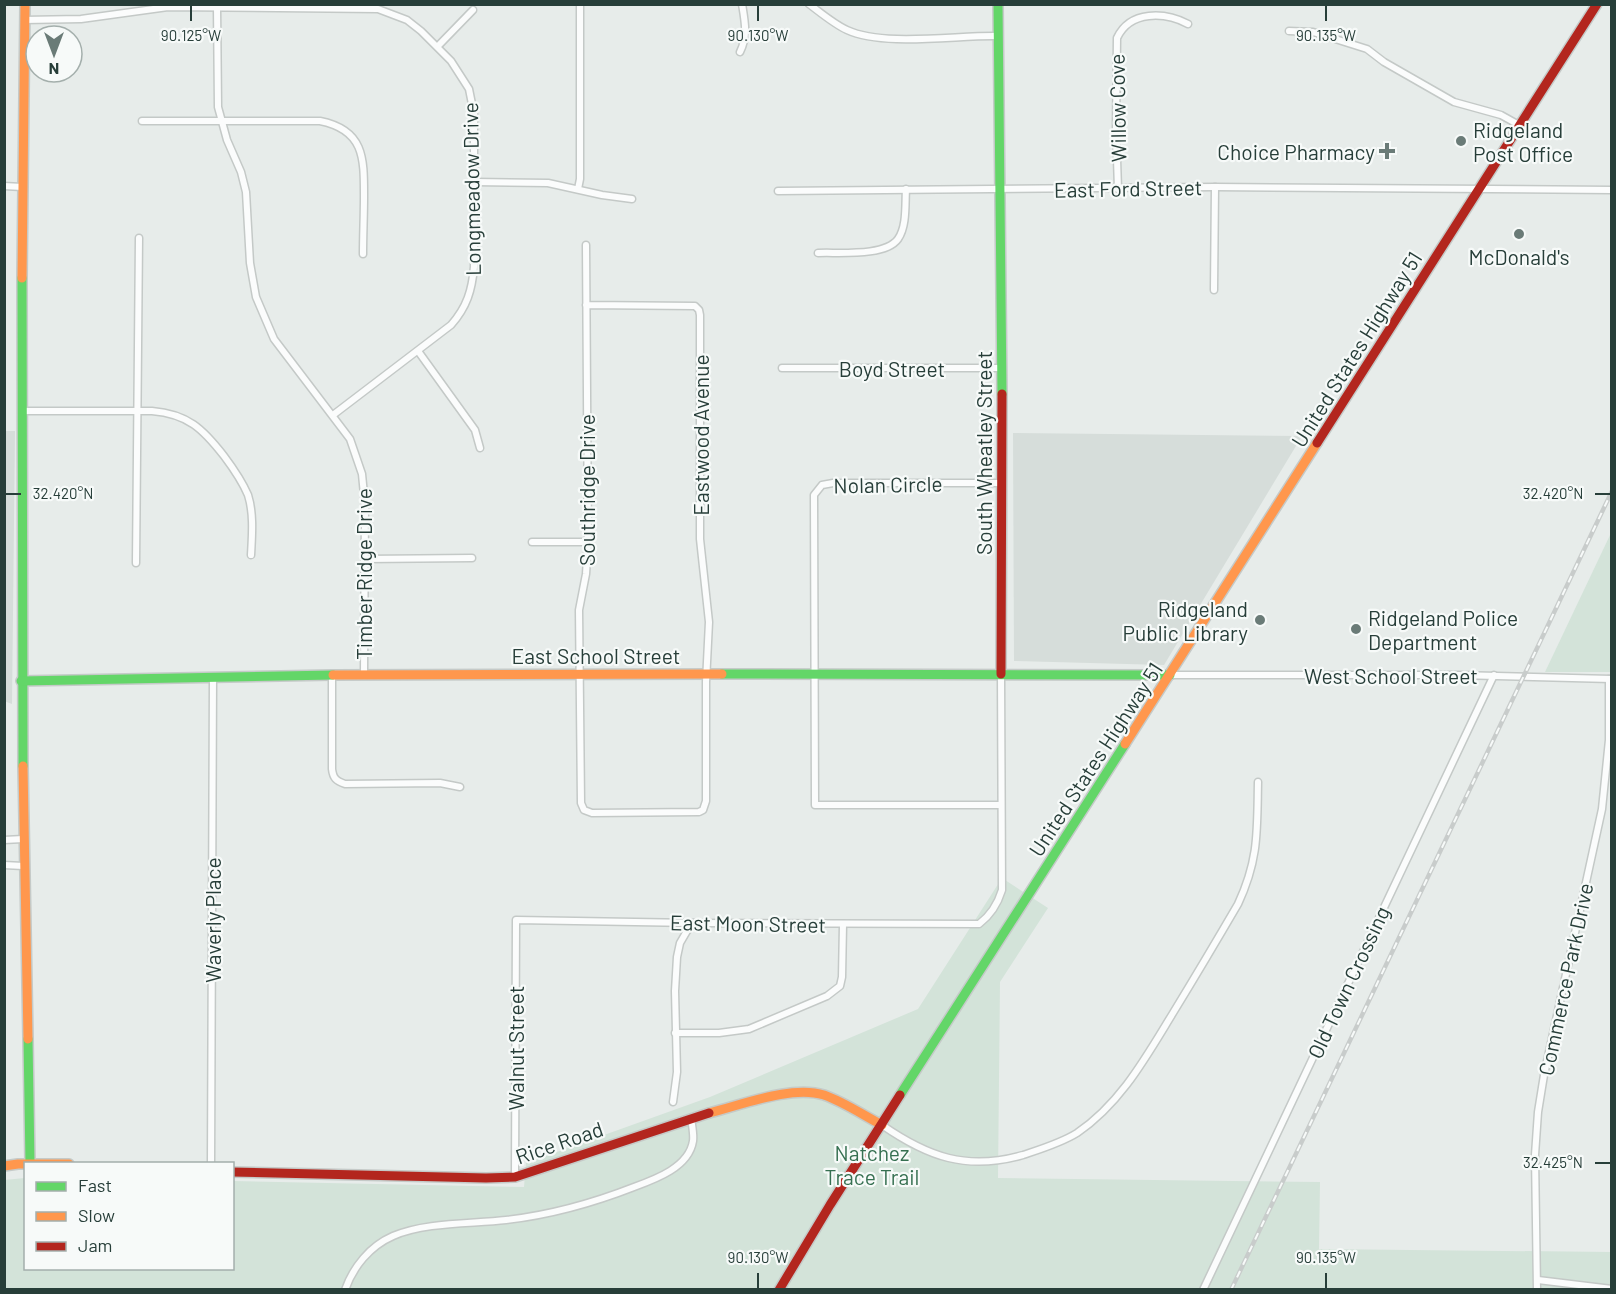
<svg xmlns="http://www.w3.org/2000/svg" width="1616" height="1294" font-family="Barlow,sans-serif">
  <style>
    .built { fill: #d6ddda }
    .green { fill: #d3e3d9 }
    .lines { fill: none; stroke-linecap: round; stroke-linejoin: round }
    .street-casing { stroke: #c4c9c7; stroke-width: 9 }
    .fast-casing { stroke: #c5cac8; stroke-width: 12 }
    .slow-casing { stroke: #c5cac8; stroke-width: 12 }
    .jam-casing { stroke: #c5cac8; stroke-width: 12 }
    .street { stroke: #fbfcfc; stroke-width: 6 }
    .fast { stroke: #63d668; stroke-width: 9 }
    .slow { stroke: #ff974d; stroke-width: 9 }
    .jam { stroke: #b3261e; stroke-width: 9 }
    .rail-casing { stroke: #c8cccb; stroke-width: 4.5 }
    .rail { stroke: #f7faf9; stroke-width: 2; stroke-dasharray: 7; stroke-linecap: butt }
    .ticks { fill: none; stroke: #273e39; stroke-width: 2 }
    .poi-dot { fill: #6a7b77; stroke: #f7faf9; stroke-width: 2 }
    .labels { text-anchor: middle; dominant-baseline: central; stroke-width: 4.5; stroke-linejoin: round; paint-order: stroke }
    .street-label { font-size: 21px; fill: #273e39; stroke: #f7faf9 }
    .poi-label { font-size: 21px; fill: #273e39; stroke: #f7faf9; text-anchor: start }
    .park-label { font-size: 21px; fill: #367051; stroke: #f7faf9 }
    .ticks-label { font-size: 15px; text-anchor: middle; fill: #273e39; stroke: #f7faf9; stroke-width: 4.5; stroke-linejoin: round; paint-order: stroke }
  </style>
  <rect width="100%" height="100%" fill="#e7ecea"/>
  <g class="built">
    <polygon points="4,431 15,431 12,704 4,701"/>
    <polygon points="1013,433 1302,436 1164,665 1014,661"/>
  </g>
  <g class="green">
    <polygon points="1611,533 1611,672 1545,672"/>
    <polygon points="1002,878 1048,908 1000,982 998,1178 1320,1182 1319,1249 1611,1252 1611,1289 5,1289 4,1180 25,1178 26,1268 232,1268 233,1181 524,1187 526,1163 710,1097 918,1009"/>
  </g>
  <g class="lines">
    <g class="street-casing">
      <g id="street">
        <path d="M809,4C821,13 834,24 847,30C884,47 957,35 998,36"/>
        <polyline points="217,7 218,107 227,140 241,172 246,192 250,263 256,297 274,339 350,439 362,474 365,505 364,674"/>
        <path d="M24,20L81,19L168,7L378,9L407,20L421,31L451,61L469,89L474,114V267C472,290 467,307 451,325L333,415"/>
        <polyline points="1289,31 1313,32 1367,49 1384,62 1454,102 1501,115 1519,125"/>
        <polyline points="438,46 473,10"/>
        <path d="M740,52C748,36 745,22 742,4"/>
        <path d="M142,121H320C365,130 364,159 364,197C364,216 363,235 363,254"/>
        <polyline points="474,182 548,183 602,195 632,199"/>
        <polyline points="4,186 22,187"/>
        <polyline points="578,189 580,179 580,4"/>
        <path d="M1118,189L1116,129L1117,38C1130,10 1165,12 1188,24"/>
        <polyline points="778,191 1215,187 1612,190"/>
        <path d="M818,253C838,252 885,257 898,239C907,226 905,205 906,189"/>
        <polyline points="1214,290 1215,187"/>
        <polyline points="586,305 695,306 699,310 700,315 700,539 709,622 706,682 706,801 703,810 699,812 592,813 584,810 581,803 579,610 586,574 588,542 586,245"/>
        <polyline points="418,351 475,430 480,448"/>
        <polyline points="782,368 1002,368"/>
        <path d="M22,411H152C188,414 203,429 224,456C233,468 242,481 248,495C254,514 252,536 251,555"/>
        <polyline points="532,542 588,542"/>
        <polyline points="365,559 472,558"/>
        <polyline points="136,563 139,238"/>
        <path d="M332,674V769C333,778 336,781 345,784L440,783L460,787"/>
        <polyline points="1170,675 1458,675 1611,679"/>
        <polyline points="1001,805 815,805 814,495 822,485 833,483 1001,483"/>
        <polyline points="4,840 23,839"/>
        <polyline points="4,865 23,866"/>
        <polyline points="675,1033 719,1033 749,1029 827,996 840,986 842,977 843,925"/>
        <polyline points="673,1102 677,1072 675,991 677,957 680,943 687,931 694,923"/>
        <path d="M882,1125C928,1157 967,1171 1023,1155C1041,1149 1061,1143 1077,1133C1121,1103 1146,1057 1173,1013C1195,977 1217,940 1238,904C1259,859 1257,831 1258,782"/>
        <polyline points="211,1164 213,677"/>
        <path d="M515,1177L516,920L694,923L979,924C991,915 998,903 1002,890L1001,674"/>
        <polyline points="1538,1280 1612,1289"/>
        <path d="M345,1290C353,1267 370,1246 393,1236C425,1222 471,1224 506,1220C550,1215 593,1203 634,1187C656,1179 689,1167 693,1141C694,1134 692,1126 691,1118"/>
        <polyline points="1203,1290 1494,675"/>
        <polyline points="1537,1290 1535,1155 1538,1112 1544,1075 1602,809 1609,740 1609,679"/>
      </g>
    </g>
    <g class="fast-casing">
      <g id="fast">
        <polyline points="998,4 1002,394"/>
        <polyline points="22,278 23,766"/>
        <polyline points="722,674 1170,675"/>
        <polyline points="21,681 333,675"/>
        <polyline points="28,1039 30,1163"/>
        <polyline points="900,1095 1125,744"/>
      </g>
    </g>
    <g class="slow-casing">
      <g id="slow">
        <polyline points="22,278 25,4"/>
        <polyline points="333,675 722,674"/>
        <polyline points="1125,744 1317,443"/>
        <polyline points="23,766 28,1039"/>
        <path d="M709,1113C742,1105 791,1085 824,1095C844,1102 863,1115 882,1125"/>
        <polyline points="4,1166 18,1164 69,1164"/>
      </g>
    </g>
    <g class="jam-casing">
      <g id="jam">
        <polyline points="1317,443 1597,4"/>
        <polyline points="1001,674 1002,394"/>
        <polyline points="232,1172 486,1178 515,1177 709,1113"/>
        <polyline points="779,1290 830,1205 900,1095"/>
      </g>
    </g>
    <use href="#street" class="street"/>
    <use href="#fast" class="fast"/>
    <use href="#slow" class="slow"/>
    <use href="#jam" class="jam"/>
    <g class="rail-casing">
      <polyline id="rail" points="1231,1290 1612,491"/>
    </g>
    <use href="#rail" class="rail"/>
  </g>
  <path class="ticks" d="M191,6V21M758,6V21M1326,6V21M6,494H21M1595,494H1610M1595,1163H1610M758,1273V1288M1326,1273V1288"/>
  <g class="poi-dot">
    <circle cx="1461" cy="141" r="6"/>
    <path d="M1384 142h6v6h6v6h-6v6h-6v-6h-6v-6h6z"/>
    <circle cx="1519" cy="234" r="6"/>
    <circle cx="1260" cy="620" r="6"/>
    <circle cx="1356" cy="629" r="6"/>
  </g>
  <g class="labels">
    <g class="street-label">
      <text transform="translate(1117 108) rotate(-91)">Willow Cove</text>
      <text transform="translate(1128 188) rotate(-1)">East Ford Street</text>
      <text transform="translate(471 189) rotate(-91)">Longmeadow Drive</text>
      <text transform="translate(1356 349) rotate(-58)">United States Highway 51</text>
      <text x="892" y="368">Boyd Street</text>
      <text transform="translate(700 435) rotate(-90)">Eastwood Avenue</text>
      <text transform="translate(983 453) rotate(-90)">South Wheatley Street</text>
      <text transform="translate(888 484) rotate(-1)">Nolan Circle</text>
      <text transform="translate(586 490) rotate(-90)">Southridge Drive</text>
      <text transform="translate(363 574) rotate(-90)">Timber Ridge Drive</text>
      <text x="596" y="655">East School Street</text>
      <text x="1391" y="675">West School Street</text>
      <text transform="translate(1095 759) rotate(-57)">United States Highway 51</text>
      <text transform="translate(212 920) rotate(-90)">Waverly Place</text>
      <text transform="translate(748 923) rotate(1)">East Moon Street</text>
      <text transform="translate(1565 979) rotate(-78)">Commerce Park Drive</text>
      <text transform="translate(1348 982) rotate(-65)">Old Town Crossing</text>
      <text transform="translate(515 1048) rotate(-90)">Walnut Street</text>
      <text transform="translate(559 1142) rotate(-19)">Rice Road</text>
    </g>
    <g class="poi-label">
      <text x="1473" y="129">Ridgeland<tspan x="1473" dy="24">Post Office</tspan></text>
      <text x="1375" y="151" text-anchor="end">Choice Pharmacy</text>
      <text x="1519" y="256" text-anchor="middle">McDonald's</text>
      <text x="1248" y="608" text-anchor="end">Ridgeland<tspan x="1248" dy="24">Public Library</tspan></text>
      <text x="1368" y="617">Ridgeland Police<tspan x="1368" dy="24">Department</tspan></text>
    </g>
    <g class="park-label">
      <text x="872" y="1152">Natchez<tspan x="872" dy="24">Trace Trail</tspan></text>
    </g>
  </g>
  <g class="ticks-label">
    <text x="191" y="41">90.125°W</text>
    <text x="758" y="41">90.130°W</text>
    <text x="1326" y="41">90.135°W</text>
    <text x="1553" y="499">32.420°N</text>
    <text x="63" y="499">32.420°N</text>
    <text x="1553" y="1168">32.425°N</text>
    <text x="758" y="1263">90.130°W</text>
    <text x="1326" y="1263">90.135°W</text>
  </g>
  <rect width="1616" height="1294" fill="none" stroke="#273e39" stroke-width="12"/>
  <rect x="24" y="1162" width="210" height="108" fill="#f7faf9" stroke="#a4afac" stroke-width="1.5"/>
  <rect x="36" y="1182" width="30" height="9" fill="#63d668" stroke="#a4afac" stroke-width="1.5"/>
  <text x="78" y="1192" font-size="18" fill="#273e39">Fast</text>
  <rect x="36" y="1212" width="30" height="9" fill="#ff974d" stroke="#a4afac" stroke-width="1.5"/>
  <text x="78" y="1222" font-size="18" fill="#273e39">Slow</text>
  <rect x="36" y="1242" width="30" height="9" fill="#b3261e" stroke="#a4afac" stroke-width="1.5"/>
  <text x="78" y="1252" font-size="18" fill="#273e39">Jam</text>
  <g transform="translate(54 54) rotate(180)"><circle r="28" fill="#f7faf9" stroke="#a4afac" stroke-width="1.5"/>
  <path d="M0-4.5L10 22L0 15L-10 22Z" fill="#6a7b77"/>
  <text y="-9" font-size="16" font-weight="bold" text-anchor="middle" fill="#273e39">N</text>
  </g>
</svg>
